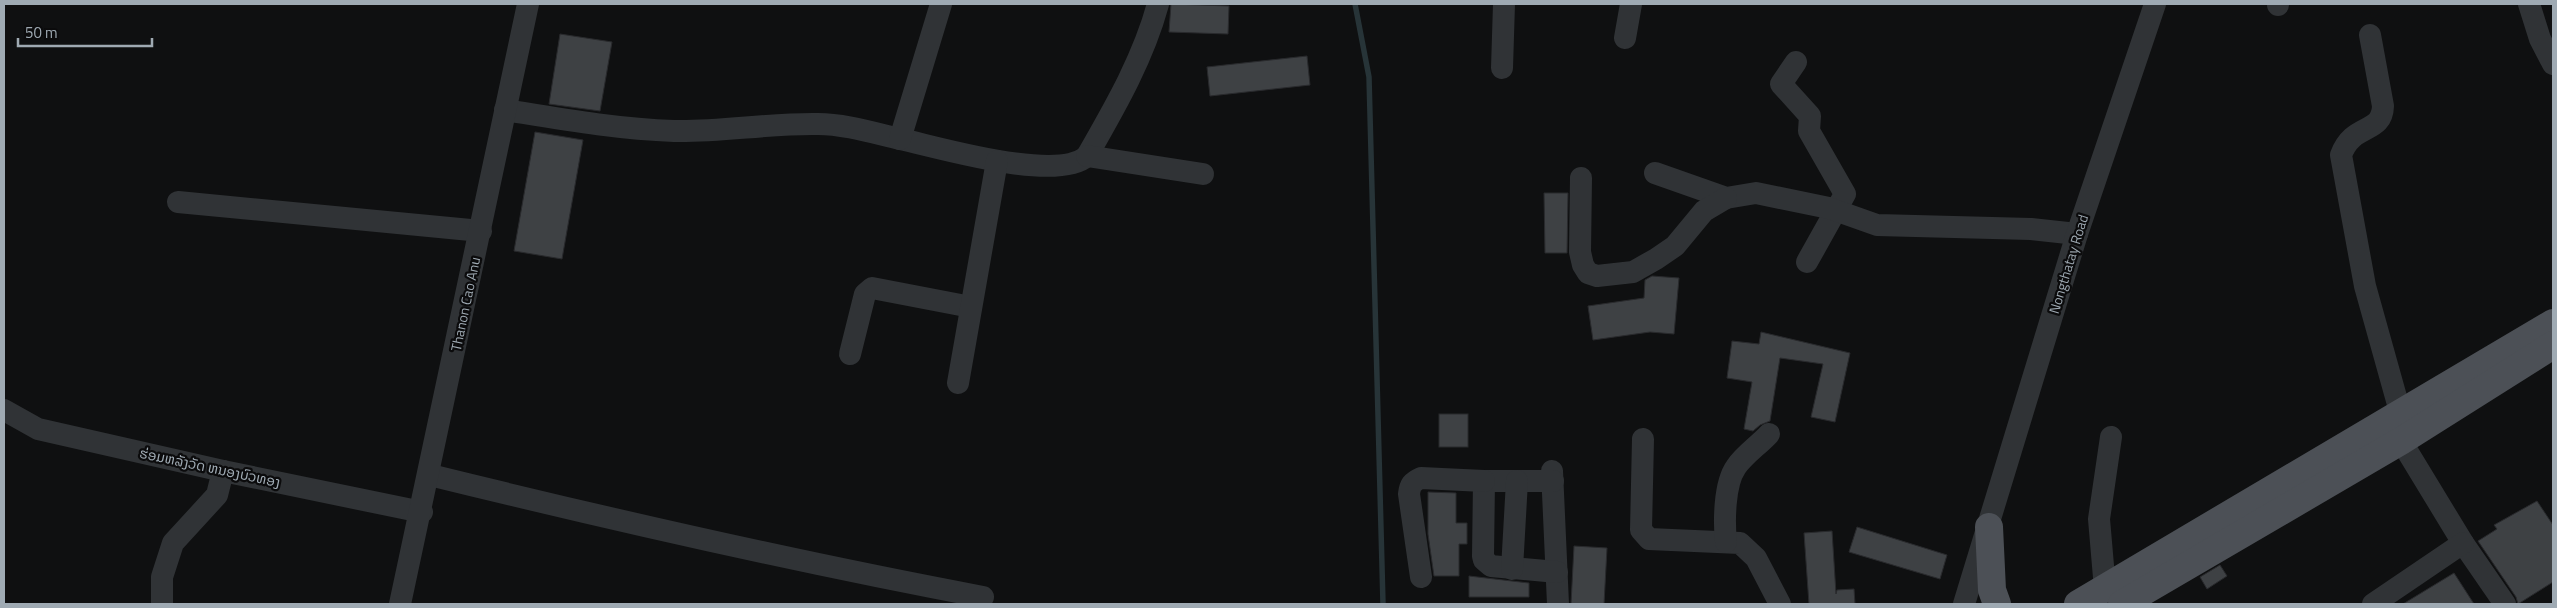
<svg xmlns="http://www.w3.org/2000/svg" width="2557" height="608" font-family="'Titillium Web','Noto Sans Lao',sans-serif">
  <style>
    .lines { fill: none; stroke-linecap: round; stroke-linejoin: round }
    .stream { stroke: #273438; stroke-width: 5.5 }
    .building { fill: #3e4144; stroke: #292a2d }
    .minor { stroke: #303336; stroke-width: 22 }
    .major { stroke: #4c5056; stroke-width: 28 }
    .labels { text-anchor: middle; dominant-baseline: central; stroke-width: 4.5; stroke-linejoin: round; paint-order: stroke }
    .street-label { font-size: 14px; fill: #9faab3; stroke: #0b0b0c }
  </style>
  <rect width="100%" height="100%" fill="#0f1011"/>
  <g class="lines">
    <polyline class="stream" points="1355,4 1369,77 1383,604"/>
  </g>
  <g class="building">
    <polygon points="1171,4 1229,6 1228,34 1169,32"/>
    <polygon points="560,34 612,42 600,111 549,104"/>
    <polygon points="1307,56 1310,85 1210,96 1207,67"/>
    <polygon points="535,132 583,140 562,259 514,251"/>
    <polygon points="1544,193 1568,193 1567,253 1545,253"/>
    <polygon points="1652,276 1679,278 1674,334 1650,332 1593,340 1588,306 1644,298 1645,280"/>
    <polygon points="1761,332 1850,353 1835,422 1811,417 1823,364 1780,358 1770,421 1760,425 1753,431 1744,429 1752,382 1727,378 1732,341 1759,344"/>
    <rect x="1439" y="414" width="29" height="33"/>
    <polygon points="1428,492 1456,493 1456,523 1467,523 1467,544 1459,544 1459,576 1434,576 1428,534"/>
    <polygon points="2537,501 2553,525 2553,582 2518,604 2516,597 2478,541 2497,529 2494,525"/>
    <polygon points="1857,527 1947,555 1940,579 1849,552"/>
    <polygon points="1832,531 1836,594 1837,590 1854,589 1855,604 1809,604 1804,533"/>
    <polygon points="1574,546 1607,548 1604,604 1571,604"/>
    <polygon points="2220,565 2227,576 2207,589 2200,577"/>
    <polygon points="2454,573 2474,604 2403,604"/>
    <polygon points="1469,576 1529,583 1529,597 1469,597"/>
  </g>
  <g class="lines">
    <g class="minor">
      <polyline points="2529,4 2540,39 2553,64"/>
      <polyline points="2278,5 2278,4"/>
      <path d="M2370,35L2383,106C2382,135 2353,122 2341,155L2365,286L2401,415"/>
      <polyline points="1625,38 1631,4"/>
      <polyline points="1796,62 1781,84 1810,116 1809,131 1845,194 1807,262"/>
      <polyline points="1502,68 1504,4"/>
      <path d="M505,110C561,119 617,129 674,131C722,132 770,123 818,124C844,124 874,133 900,139C938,147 1057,183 1087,156C1115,107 1143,59 1158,4"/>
      <polyline points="900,139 941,4"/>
      <polyline points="1087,156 1203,174"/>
      <polyline points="1655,173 1726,198 1756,193 1829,208 1877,225 2031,229 2077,234"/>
      <polyline points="1581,178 1580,252 1583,265 1588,273 1597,276 1633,272 1656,259 1675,246 1704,211 1726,198"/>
      <polyline points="178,202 481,231"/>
      <polyline points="850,354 865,294 872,288 971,307"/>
      <polyline points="958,383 997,161"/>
      <polyline points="4,410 38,429 223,471 422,512"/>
      <polyline points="1643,439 1641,530 1649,539 1740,543 1756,558 1780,604"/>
      <polyline points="2401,441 2463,543 2505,604"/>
      <polyline points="1552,471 1558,604"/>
      <path d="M430,475C613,520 797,562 983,597"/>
      <polyline points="1553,481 1484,481 1483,556 1484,560 1491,566 1557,572"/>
      <path d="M1726,542C1724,522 1724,484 1736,467C1744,455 1759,445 1769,434"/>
      <polyline points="1512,569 1517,481"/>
      <path d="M1421,577L1409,494C1410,485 1412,482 1421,478L1484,481"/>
      <polyline points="2105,589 2099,519 2111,437"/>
      <polyline points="162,604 162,577 173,543 217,495 223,471"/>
      <polyline points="400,604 528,4"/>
      <polyline points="1964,604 2077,234 2155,4"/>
      <polyline points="2373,604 2463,543"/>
    </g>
    <g class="major">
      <polyline points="1989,527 1992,590 1997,604"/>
      <polyline points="2078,604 2553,323"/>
      <polyline points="2122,604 2401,441 2553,345"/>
    </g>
  </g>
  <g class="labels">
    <g class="street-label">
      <text transform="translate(2068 264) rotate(-73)">Nongthatay Road</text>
      <text transform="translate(465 304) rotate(-78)">Thanon Cao Anu</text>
      <text transform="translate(210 467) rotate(12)">ຮ່ອມຫລັງວັດ ຫນອງບົວທອງ</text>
    </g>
  </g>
  <rect width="2557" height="608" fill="none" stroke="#9faab3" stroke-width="10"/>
  <path d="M18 38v8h134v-8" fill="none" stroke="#9faab3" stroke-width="2.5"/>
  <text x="25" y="38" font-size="15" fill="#9faab3" stroke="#0b0b0c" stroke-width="4" paint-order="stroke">50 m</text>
</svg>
